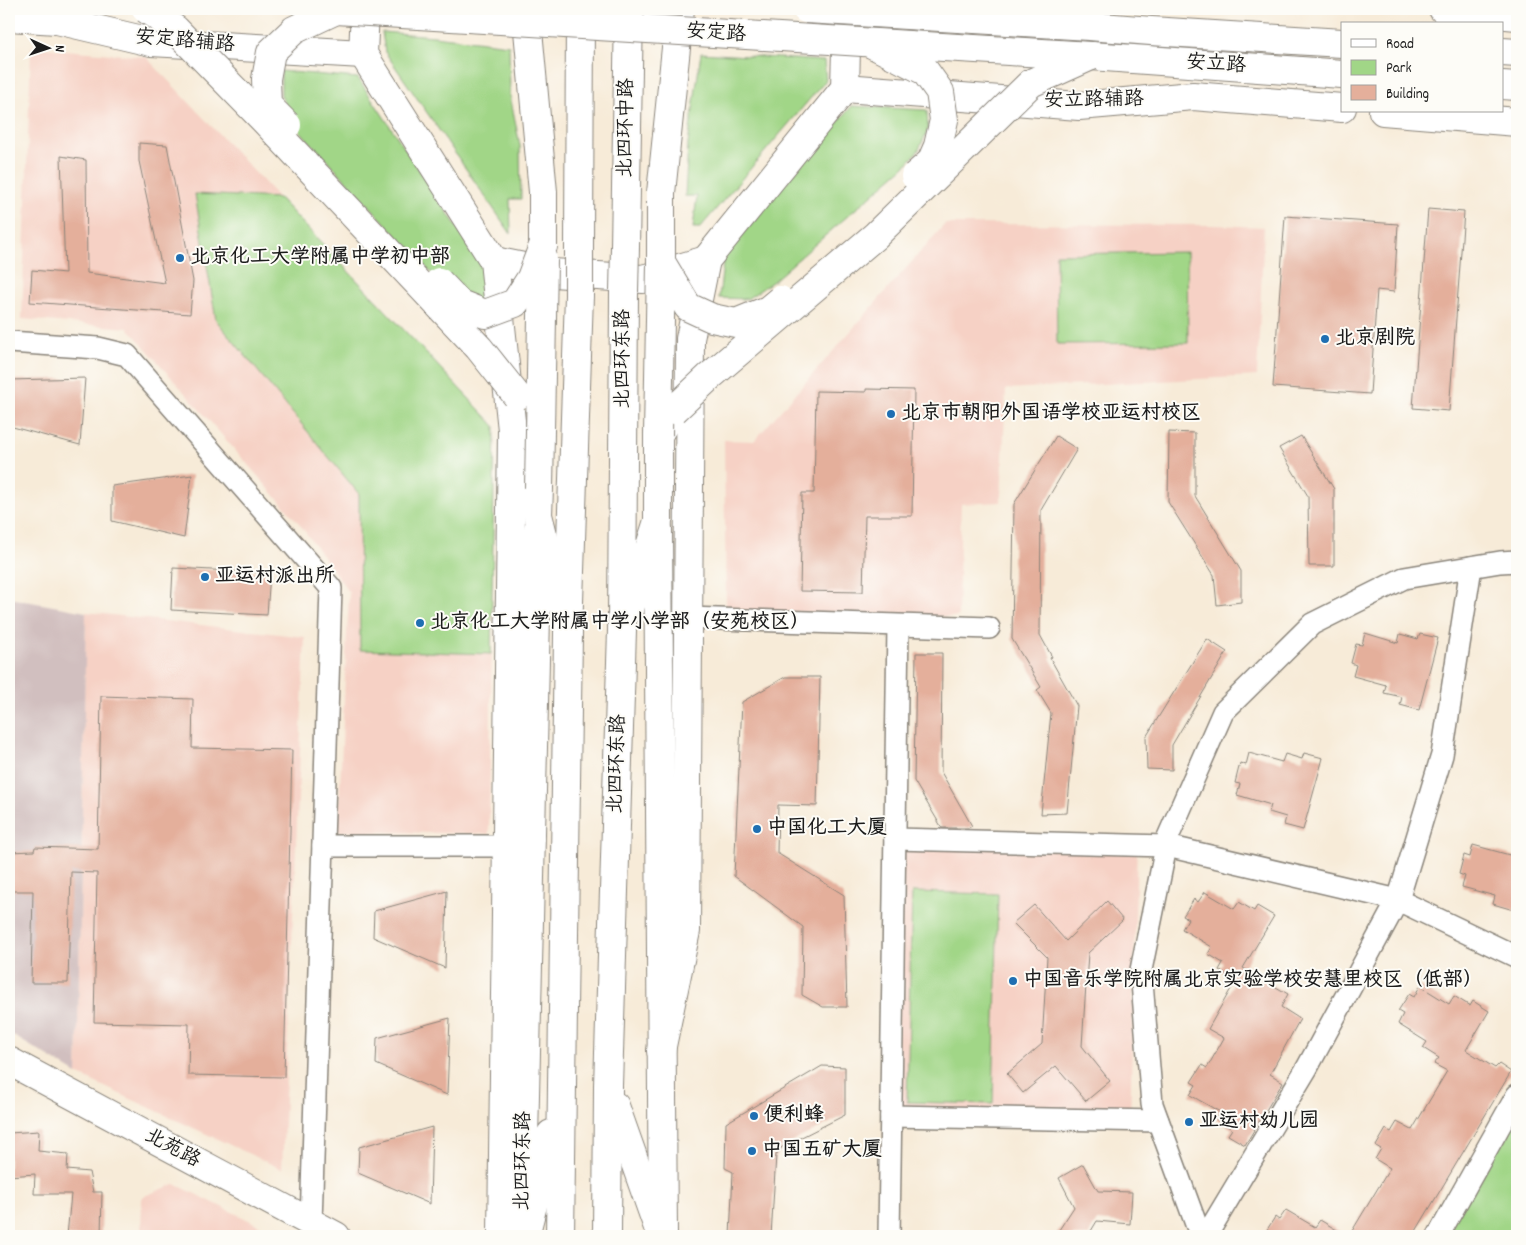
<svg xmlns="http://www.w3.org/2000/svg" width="1526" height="1245" font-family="Dekko,'LXGW WenKai TC',sans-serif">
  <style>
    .built { fill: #f6d1c5 }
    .industrial { fill: #d1bfbf }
    .green { fill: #a1d687; stroke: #5e7952 }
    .building { fill: #e4af9b }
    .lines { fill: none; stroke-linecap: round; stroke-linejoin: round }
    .street-casing { stroke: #8a847a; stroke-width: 24 }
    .secondary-casing { stroke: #8a847a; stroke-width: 30 }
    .primary-casing { stroke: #8a847a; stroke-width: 30 }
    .highway-casing { stroke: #8a847a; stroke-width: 30 }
    .street { stroke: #fff; stroke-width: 21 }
    .secondary { stroke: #fff; stroke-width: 28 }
    .primary { stroke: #fff; stroke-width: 28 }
    .highway { stroke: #fff; stroke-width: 28 }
    .primary-bridge-casing { stroke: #8a847a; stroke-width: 30; stroke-linecap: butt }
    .highway-bridge-casing { stroke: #8a847a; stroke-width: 30; stroke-linecap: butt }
    .primary-bridge { stroke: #fff; stroke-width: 28 }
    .highway-bridge { stroke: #fff; stroke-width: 28 }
    .poi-dot { fill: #1f6fb2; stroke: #fdfcf7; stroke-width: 2 }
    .labels { text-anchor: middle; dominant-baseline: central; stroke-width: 4; stroke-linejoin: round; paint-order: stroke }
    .street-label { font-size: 20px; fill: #1c1c1c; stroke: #fdfcf7 }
    .poi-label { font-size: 20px; font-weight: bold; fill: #1c1c1c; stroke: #fdfcf7; text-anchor: start }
  </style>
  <rect width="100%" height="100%" fill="#fdfcf7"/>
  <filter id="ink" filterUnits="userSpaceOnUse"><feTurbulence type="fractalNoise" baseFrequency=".02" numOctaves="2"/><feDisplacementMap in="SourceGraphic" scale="10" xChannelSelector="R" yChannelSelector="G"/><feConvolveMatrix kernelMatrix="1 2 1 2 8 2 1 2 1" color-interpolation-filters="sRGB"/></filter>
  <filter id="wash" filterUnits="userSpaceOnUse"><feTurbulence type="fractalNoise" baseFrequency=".0096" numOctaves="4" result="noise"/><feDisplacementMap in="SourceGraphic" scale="20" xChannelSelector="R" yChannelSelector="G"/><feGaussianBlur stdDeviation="1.12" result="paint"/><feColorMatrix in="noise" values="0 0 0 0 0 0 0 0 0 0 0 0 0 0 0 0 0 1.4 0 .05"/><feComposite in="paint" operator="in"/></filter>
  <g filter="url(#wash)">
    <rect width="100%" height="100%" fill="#f7ebd8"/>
    <g class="built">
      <polygon points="31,47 146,57 495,426 489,834 338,831 349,592 298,522 128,328 22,319"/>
      <polygon points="945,224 1213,225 1264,227 1257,376 1006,389 1001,502 961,504 958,617 726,610 724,440 754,441"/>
      <polygon points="86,612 305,637 282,1169 77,1074"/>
      <polygon points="895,839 1137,845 1130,1120 891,1116"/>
      <polygon points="175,1184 281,1236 141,1236 142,1197"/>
    </g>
    <polygon class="industrial" points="9,598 86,612 77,1074 9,1033"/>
    <g class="green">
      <polygon points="382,32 434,36 509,45 510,95 520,146 521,199 510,199 511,234 385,52"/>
      <polygon points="701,53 824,61 826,80 700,228 693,228 697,196 685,196 688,144"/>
      <polygon points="281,71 358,78 493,281 495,301 471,304 450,293 299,130 281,96"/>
      <polygon points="852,106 927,110 928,130 918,151 905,166 772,282 747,299 719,298 724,255"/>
      <polygon points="195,194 279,198 495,426 491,654 360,650 359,494 216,320"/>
      <polygon points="1187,252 1188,343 1057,344 1056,254"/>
      <polygon points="912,892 998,894 993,1104 907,1102"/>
      <polygon points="1517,1095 1517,1236 1438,1236"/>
    </g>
    <g id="blocks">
      <g class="building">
        <polygon points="139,143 167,145 193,281 190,314 30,302 32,270 65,273 61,156 86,160 87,273 165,283 139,161"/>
        <polygon points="1428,209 1464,212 1449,411 1413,408"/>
        <polygon points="1285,216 1398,224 1394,292 1377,290 1370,394 1273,387"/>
        <polygon points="85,378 80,445 9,426 10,380"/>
        <polygon points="866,389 914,390 912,516 865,516 863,592 800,591 802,493 814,493 816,391 866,392"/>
        <polygon points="1169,432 1195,433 1195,496 1241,571 1241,602 1217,605 1214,575 1168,502"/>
        <polygon points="1056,436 1077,449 1041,510 1040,635 1052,657 1050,658 1077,706 1067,813 1041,814 1051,713 1037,690 1041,687 1012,639 1014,504"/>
        <polygon points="1301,436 1334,489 1334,566 1309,566 1308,496 1279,448"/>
        <polygon points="192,475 184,538 112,521 112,486"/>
        <polygon points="173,568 270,573 267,615 171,610"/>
        <polygon points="1365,633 1398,643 1400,634 1418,639 1420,634 1438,638 1419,710 1400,705 1402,697 1384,693 1386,685 1353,676 1356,665 1351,663 1356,644 1362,645"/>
        <polygon points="1207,639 1227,652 1172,745 1172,770 1147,769 1146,737"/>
        <polygon points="916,653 942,653 941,772 972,826 968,828 942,828 914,781"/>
        <polygon points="785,677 820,677 817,806 778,805 777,853 844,895 847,1007 823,1007 802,995 803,927 734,876 742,702"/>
        <polygon points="101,696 193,699 192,748 292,750 284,1077 188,1075 189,1024 94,1022 97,873 71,872 68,983 31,983 33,891 9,891 9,852 34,851 35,847 98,849"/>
        <polygon points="1249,753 1282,762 1285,754 1302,759 1304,753 1323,758 1303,830 1284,825 1286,817 1269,812 1271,805 1237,795 1240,784 1235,783 1240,763 1246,765"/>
        <polygon points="1473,845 1517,857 1517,911 1493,904 1495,896 1462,887 1465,876 1459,874 1464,855 1470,857"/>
        <polygon points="447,891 445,968 373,937 374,911"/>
        <polygon points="1205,892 1234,909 1239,902 1254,911 1257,906 1274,916 1243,968 1288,994 1281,1007 1300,1019 1270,1074 1283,1082 1245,1145 1228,1135 1232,1129 1216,1119 1220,1112 1190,1095 1196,1085 1191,1082 1202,1065 1207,1068 1224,1038 1208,1029 1236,980 1219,970 1223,963 1208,954 1212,947 1182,929 1188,919 1183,916 1194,899 1198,902"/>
        <polygon points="1107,901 1123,920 1088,953 1082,1046 1110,1081 1086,1101 1056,1066 1023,1093 1007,1074 1042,1044 1047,957 1013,923 1034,905 1066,941"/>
        <polygon points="1420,986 1449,1004 1454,996 1470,1006 1473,1001 1489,1011 1466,1050 1495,1068 1499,1064 1511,1072 1413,1236 1349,1236 1390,1168 1375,1159 1381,1149 1376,1146 1386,1129 1391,1132 1397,1122 1412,1130 1447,1071 1434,1064 1439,1058 1423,1048 1427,1042 1398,1024 1403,1014 1398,1011 1409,994 1414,997"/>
        <polygon points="450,1018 447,1095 376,1064 377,1038"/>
        <polygon points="822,1066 845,1067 845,1115 782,1147 776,1155 771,1236 730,1236 733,1172 725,1168 726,1123"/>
        <polygon points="432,1127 430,1204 358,1173 359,1147"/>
        <polygon points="39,1131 38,1151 68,1154 67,1170 89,1172 93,1192 102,1192 101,1236 67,1236 71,1194 34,1194 35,1174 9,1176 9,1133"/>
        <polygon points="1083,1164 1098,1191 1132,1192 1130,1224 1097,1221 1088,1236 1055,1236 1074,1207 1059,1178"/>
        <polygon points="1286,1210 1315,1227 1320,1220 1347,1236 1263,1236 1275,1217 1279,1220"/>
      </g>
    </g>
  </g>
  <g filter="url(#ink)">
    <use href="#blocks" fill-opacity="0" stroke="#8a847a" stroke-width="1"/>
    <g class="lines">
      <g class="street-casing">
        <g id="street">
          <polyline points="9,342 98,348 127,355 331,588 311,1223"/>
          <polyline points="688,618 989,628"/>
          <polyline points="895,839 1167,846 1398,900 1517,957"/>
          <polyline points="323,846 507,846"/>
          <polyline points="891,1116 1158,1121"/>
          <polyline points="889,1236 898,626"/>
          <polyline points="1205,1236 1196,1224 1152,1104 1141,970 1168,837 1223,712 1312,624 1404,578 1500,562 1517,561"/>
          <polyline points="1206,1236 1307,1068 1398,900 1442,755 1471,567"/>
          <polyline points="1438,1236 1517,1095"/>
        </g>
      </g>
      <g class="secondary-casing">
        <g id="secondary">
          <polyline points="365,9 363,54 494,261 512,430 502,1236"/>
          <polyline points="1443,9 1517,16"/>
          <polyline points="9,17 57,20 151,42 363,54"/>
          <polyline points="845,88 1079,106 1193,96 1342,108"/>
          <polyline points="1383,111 1517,122"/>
          <polyline points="494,261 553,273 643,279 706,260"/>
          <polyline points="658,528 663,1236"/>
          <polyline points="661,1051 686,931 690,339 706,260 845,88 847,9"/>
          <polyline points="9,1061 336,1236"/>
          <polyline points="522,1226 538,529"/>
        </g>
      </g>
      <g class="primary-casing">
        <g id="primary">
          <polyline points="1089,26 1151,31 1342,43"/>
          <polyline points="1502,52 1517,53"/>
          <polyline points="1091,56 1342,74"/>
          <polyline points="1502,85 1517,86"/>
        </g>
      </g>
      <g class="highway-casing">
        <g id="highway">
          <polyline points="526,9 543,192 543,246"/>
          <polyline points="1071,9 1089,26"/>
          <polyline points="661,193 680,9"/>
          <polyline points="579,246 580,9"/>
          <polyline points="625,247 629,9"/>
          <polyline points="539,488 538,515 560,601"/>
          <polyline points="631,605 658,521 658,435 670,415"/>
          <polyline points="615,1106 661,1236"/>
          <polyline points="525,1236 551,1134"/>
          <polyline points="560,1236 568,633 579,295"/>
          <polyline points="607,1236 608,1086 622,630 624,292"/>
        </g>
      </g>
      <use href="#street" class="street"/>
      <use href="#secondary" class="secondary"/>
      <use href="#primary" class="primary"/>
      <use href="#highway" class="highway"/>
      <g class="primary-bridge-casing">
        <g id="primary-bridge">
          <polyline points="806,9 1089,26"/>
          <polyline points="336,10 1091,56"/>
        </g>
      </g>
      <g class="highway-bridge-casing">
        <g id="highway-bridge">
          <polyline points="146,9 175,29 264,120 479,348 517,396"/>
          <polyline points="872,44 925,71 940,92 944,120 938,146 931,162 915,176"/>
          <polyline points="287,125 267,105 266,79 271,52 294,30 336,10"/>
          <polyline points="661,262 688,307 712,318 736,323 768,310 780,300"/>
          <polyline points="439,282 460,304 485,314 515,303 531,278 543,246"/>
          <polyline points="624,292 625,247"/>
          <polyline points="579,295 579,246"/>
          <polyline points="674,410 709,377 875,236 1031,83 1091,56"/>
          <polyline points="658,435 661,262 661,193"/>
          <polyline points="539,488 543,260"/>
        </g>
      </g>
      <use href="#primary-bridge" class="primary-bridge"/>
      <use href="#highway-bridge" class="highway-bridge"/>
    </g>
  </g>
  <g class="poi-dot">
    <circle cx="180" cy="258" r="5"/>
    <circle cx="1325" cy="339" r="5"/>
    <circle cx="891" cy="414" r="5"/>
    <circle cx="205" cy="577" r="5"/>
    <circle cx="420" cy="623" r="5"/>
    <circle cx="757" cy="829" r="5"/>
    <circle cx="1013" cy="981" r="5"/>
    <circle cx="754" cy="1116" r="5"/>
    <circle cx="1189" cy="1122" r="5"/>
    <circle cx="752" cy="1151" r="5"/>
  </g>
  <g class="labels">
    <g class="street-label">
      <text transform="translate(716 34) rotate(4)">安定路</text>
      <text transform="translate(185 42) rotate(5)">安定路辅路</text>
      <text transform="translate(1216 65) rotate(4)">安立路</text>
      <text transform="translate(1094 101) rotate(-1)">安立路辅路</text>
      <text transform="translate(627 128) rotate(-89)">北四环中路</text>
      <text transform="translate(624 359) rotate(-90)">北四环东路</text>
      <text transform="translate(618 764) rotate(-88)">北四环东路</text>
      <text transform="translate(172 1149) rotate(28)">北苑路</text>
      <text transform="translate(524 1161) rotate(-89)">北四环东路</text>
    </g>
    <g class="poi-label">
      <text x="190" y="258">北京化工大学附属中学初中部</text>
      <text x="1335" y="339">北京剧院</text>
      <text x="901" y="414">北京市朝阳外国语学校亚运村校区</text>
      <text x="215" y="577">亚运村派出所</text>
      <text x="430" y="623">北京化工大学附属中学小学部（安苑校区）</text>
      <text x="767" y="829">中国化工大厦</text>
      <text x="1023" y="981">中国音乐学院附属北京实验学校安慧里校区（低部）</text>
      <text x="764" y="1116">便利蜂</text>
      <text x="1199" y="1122">亚运村幼儿园</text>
      <text x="762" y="1151">中国五矿大厦</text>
    </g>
  </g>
  <rect width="1526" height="1245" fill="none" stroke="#fdfcf7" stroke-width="30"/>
  <rect x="1341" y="22" width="162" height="90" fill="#fdfcf7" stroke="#a3a29f"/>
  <rect x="1351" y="39" width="25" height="8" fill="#ffffff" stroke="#a3a29f"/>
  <text x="1386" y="48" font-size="15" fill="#1c1c1c">Road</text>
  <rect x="1351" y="60" width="25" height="15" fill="#a1d687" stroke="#a3a29f"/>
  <text x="1386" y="72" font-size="15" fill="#1c1c1c">Park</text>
  <rect x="1351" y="85" width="25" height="15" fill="#e4af9b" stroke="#a3a29f"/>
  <text x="1386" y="98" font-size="15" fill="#1c1c1c">Building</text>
  <g transform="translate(48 48) rotate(93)" stroke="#fdfcf7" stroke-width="4" paint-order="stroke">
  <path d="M0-4L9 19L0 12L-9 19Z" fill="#1c1c1c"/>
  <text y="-8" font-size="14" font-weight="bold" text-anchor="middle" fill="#1c1c1c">N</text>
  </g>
</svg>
